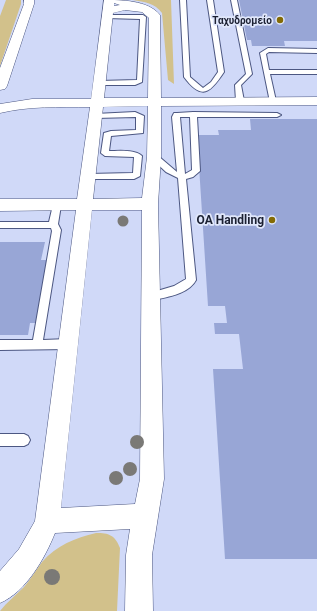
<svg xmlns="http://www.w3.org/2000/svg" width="317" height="611" font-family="Roboto,sans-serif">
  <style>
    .green { fill: #d2c18b }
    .building { fill: #98a6d6 }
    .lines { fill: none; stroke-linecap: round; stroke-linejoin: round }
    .lane-casing { stroke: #4c5782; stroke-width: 2 }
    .street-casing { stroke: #4c5782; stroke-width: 1 }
    .lane { fill: #fff; fill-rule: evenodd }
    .street { fill: #fff; fill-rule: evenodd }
    .tree { fill: #7a7976 }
    .poi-dot { fill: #846b05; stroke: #e0e7fb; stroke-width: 1.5 }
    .labels { text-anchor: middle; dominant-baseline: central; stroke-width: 3.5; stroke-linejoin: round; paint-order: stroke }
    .far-poi-label { font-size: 10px; font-weight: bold; fill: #1b2032; stroke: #e0e7fb; text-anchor: end }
    .poi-label { font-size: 12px; font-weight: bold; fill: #1b2032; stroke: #e0e7fb; text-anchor: end }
  </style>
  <rect width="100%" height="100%" fill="#d0d9f8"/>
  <g class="green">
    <polygon points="6,0 21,0 21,4 0,66 0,16"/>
    <path d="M133,0H171L174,84L168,80L162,13C155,3 144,2 133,0Z"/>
    <path d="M96,533C109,533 115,535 120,548L117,611H0C7,602 16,595 24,587C31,579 36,570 42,562C57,545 75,538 96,533Z"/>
  </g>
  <g class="building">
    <polygon points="239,0 317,0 317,41 284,41 285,46 252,46 251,40 247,40"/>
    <polygon points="250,119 317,119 317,559 225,559 213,369 243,369 239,334 215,334 214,323 227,323 225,306 208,306 197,135 219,135 218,130 251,130"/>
    <polygon points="0,242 45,242 41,260 50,260 40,323 30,323 28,335 0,335"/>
  </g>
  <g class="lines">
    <g class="lane-casing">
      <g id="lane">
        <path d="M180,0H186L190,77L203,88L211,82L218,72L207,0H213L224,72C210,93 202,101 184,77Z"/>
        <polygon points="231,0 237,0 252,74 241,85 244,101 240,103 236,101 235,85 246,74"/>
        <polygon points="105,15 143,15 146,17 142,82 135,85 99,85 96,83 99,81 137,80 140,19 107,18 104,16"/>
        <polygon points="268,48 317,49 317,53 269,52 266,54 269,70 317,70 317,74 270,74 276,101 272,103 270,102 260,53"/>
        <path d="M135,112L144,116L143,133L111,136L109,151C118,151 135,149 142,156L140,176L134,179H85L84,177L88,174L133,173L134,157L105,156L101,153L104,133L111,131L136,130V117L95,118L91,116L95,114Z"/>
        <path d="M193,112L277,113L281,115L277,117H197L200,171L193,177L186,179L196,280C188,295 165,297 150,301L147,300L145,297L147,294L174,286L186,279L178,178L166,172L150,157L151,155H157L177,172L172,117L174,113H177ZM180,117H190L192,170L185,174Z"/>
        <polygon points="57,202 61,205 58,224 61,230 43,340 68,339 72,341 73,344 72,347 68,349 0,350 0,340 33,340 52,231 51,228 0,228 0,222 49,222 53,205"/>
        <polygon points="0,434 24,434 28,436 30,440 28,444 24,446 0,446"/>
      </g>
    </g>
    <g class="street-casing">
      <g id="street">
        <polygon points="24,0 34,0 34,4 7,86 5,89 0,90 0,68 24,4"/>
        <path d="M104,0C121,0 148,0 160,15L161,98L317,97V105L161,106V157L158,204L164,479L152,555L153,611H125L126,555L130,529L55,533C45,558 26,592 0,603V571L19,549L35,521L76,210L0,211V199H77L90,107C59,107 29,106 0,113V104L32,99H91ZM114,3L120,5L114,6ZM125,10L142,12L149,18L148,98H104L113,13ZM148,106L147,157L142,198L93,199L103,107ZM92,210H142L140,479L135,504L61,508Z"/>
      </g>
    </g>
    <use href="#lane" class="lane"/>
    <use href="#street" class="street"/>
  </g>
  <g class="tree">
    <circle cx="123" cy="221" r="5.5"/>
    <circle cx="137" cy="442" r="7"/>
    <circle cx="130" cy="469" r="7"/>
    <circle cx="116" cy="478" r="7"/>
    <circle cx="52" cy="577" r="8"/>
  </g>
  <g class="poi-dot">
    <circle cx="280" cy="20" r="4"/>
    <circle cx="272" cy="220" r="4"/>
  </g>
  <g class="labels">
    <g class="far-poi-label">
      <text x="272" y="20">Ταχυδρομείο</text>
    </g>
    <g class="poi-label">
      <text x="264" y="220">OA Handling</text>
    </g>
  </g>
</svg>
